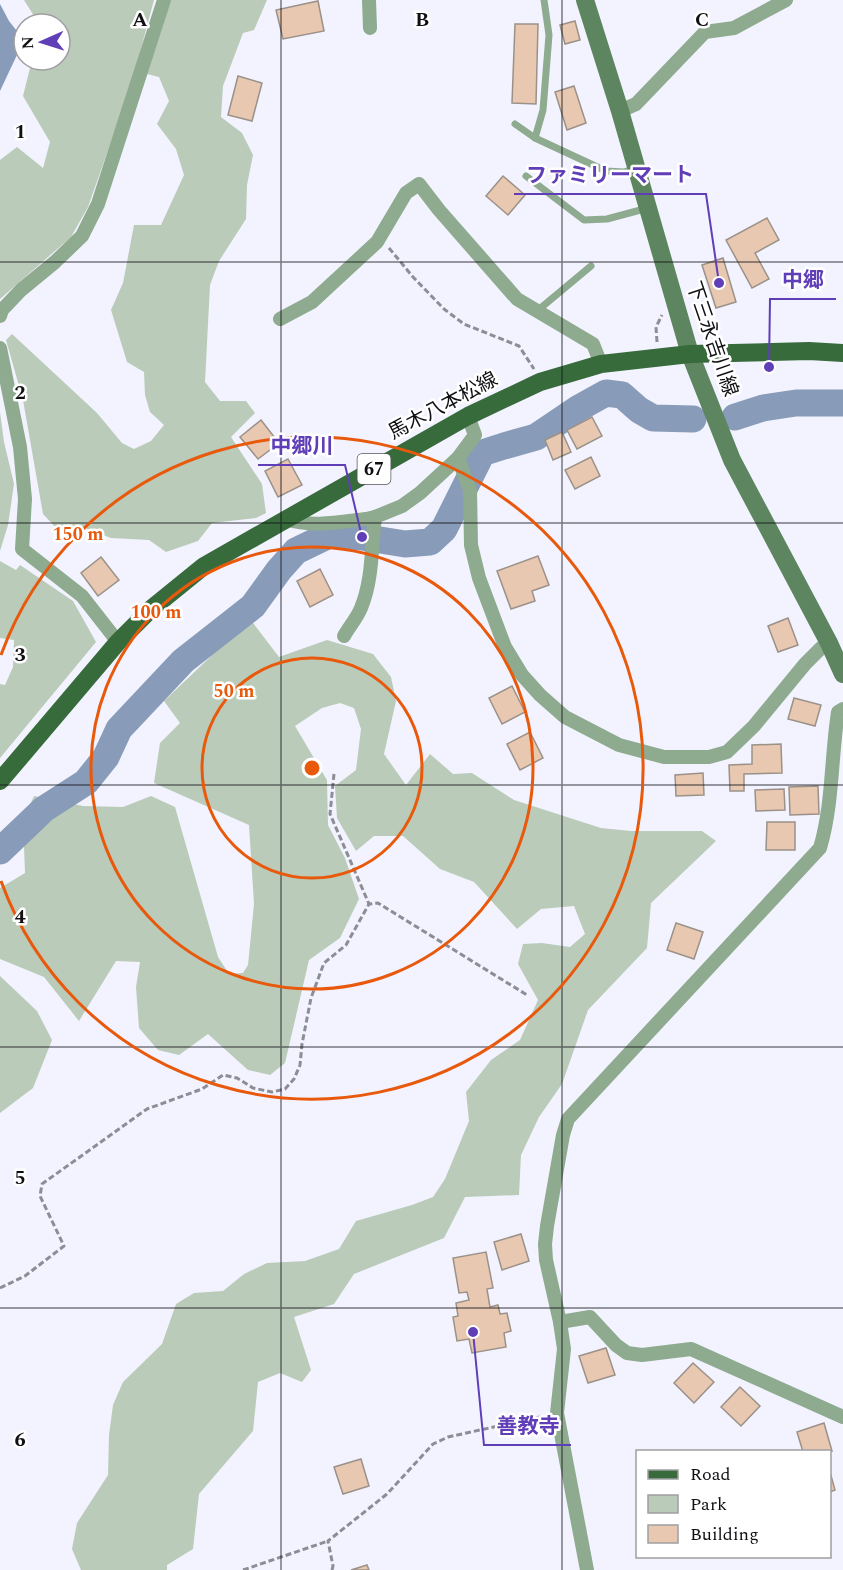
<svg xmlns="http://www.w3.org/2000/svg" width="843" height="1570" font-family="Spectral,'Noto Sans JP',serif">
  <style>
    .green { fill: #bacbb9 }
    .water { fill: #889bb8 }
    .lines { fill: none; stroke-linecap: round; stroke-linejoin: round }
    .river { stroke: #889bb8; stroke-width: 27 }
    .building { fill: #e8c8b0; stroke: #9b9189; stroke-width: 1.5 }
    .path { stroke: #8c8d95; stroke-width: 3; stroke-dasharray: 6 3; stroke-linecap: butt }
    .lane { stroke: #8eaa8f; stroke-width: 7 }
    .street { stroke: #8eaa8f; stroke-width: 14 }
    .secondary { stroke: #5d855f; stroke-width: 18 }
    .primary { stroke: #386b3c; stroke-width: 18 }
    .grid { fill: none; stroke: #101014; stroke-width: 1.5; stroke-opacity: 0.55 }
    .ring { fill: none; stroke: #e8590c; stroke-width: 3 }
    .labels { text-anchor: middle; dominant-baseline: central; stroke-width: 5; stroke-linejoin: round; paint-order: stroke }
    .shield { fill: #fff; stroke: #58585a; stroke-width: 1.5 }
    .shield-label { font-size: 18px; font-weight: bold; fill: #101014 }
    .street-label { font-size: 20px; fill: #101014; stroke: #fff }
    .grid-label { font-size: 20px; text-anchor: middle; font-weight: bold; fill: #101014; stroke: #fff; stroke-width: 5; stroke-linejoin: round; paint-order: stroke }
    .centre { fill: #e8590c; stroke: #fff; stroke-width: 3 }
    .ring-label { font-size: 18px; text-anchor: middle; font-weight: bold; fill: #e8590c; stroke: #fff; stroke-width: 5; stroke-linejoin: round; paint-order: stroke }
    .leader { fill: none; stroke: #5f3eb7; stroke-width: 2 }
    .callout-dot { fill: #5f3eb7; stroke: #fff; stroke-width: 2 }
    .callout-label { font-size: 21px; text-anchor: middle; font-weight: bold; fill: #5f3eb7; stroke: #fff; stroke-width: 5; stroke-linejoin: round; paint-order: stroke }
  </style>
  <rect width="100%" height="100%" fill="#f2f3ff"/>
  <g class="green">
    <polygon points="24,0 154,0 132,82 88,207 71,237 0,299 0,160 17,147 43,168 50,142 23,96 32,60 60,60 60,24 39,24"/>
    <polygon points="171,0 267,0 254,30 243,33 223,86 221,117 242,133 253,155 247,185 246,219 219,261 210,285 205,382 220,401 246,401 255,413 231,437 262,484 266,513 256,518 212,523 198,541 166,552 149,540 111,538 82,527 58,530 43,514 23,400 6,340 12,334 97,413 122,443 134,449 151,441 164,425 150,412 145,395 144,372 127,362 111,310 123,283 134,225 161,225 184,175 176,149 157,124 169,101 159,77 147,74"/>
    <polygon points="0,412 4,442 14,484 8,525 0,551"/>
    <polygon points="0,561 16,570 20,565 73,601 96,642 0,758 0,684 5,685 13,667 14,640 0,638"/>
    <polygon points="250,619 279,657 327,640 373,654 391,677 396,701 384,754 406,785 430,754 453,774 472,773 514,800 601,828 631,831 702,831 716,841 651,903 647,948 588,1010 562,1084 539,1117 521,1155 519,1195 465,1197 444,1238 354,1274 334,1304 294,1317 311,1370 302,1382 280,1373 258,1382 253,1431 199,1494 193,1549 167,1565 167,1570 81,1570 72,1549 77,1523 108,1475 109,1435 113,1405 123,1382 162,1344 176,1304 194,1293 223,1291 244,1274 267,1263 305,1261 339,1249 356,1221 412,1205 433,1197 445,1179 469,1121 466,1092 491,1060 520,1040 538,1000 518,964 523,944 542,943 570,947 585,934 574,906 541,909 517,929 474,882 440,869 403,836 374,836 356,851 337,818 335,786 356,770 361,729 354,708 340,703 322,708 295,726 327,780 328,825 345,858 359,899 340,938 309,960 285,1063 270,1075 248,1070 208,1034 179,1055 158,1050 139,1028 136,987 140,962 116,961 79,1021 44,977 0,959 0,888 25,873 23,820 34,796 83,806 123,807 151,796 175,807 218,957 229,974 243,973 248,965 254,904 249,825 154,783 160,743 180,723 164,701"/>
    <polygon points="0,976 37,1011 52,1040 33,1088 0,1113"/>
  </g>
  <polygon class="water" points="0,4 9,21 24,40 0,91"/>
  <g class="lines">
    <g class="river">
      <polyline points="735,417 763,408 796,403 843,403"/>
      <polyline points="0,851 44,809 86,782 106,757 119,729 183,661 253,606 279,570 296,551 329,535 362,537 405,544 430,542 444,529 482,453 504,446 536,437 579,408 606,393 622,395 639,410 653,418 693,419"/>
    </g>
  </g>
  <g class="building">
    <polygon points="318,1 324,31 283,39 276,10"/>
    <polygon points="575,21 580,40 565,44 560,25"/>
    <polygon points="515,24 538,24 536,104 512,103"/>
    <polygon points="238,76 262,83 252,121 228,115"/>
    <polygon points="574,86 586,123 567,130 555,92"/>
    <polygon points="503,176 525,195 508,215 486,196"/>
    <polygon points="767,218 779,240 755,253 769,279 752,288 726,240"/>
    <polygon points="723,258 736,302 716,308 702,265"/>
    <polygon points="592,417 602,436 577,449 567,430"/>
    <polygon points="261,420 279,443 258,459 240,437"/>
    <polygon points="562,432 571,452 553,460 545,440"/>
    <polygon points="591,457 600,476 575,489 565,470"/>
    <polygon points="288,459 302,485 278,497 265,471"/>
    <polygon points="538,556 549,585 532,591 535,601 511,609 497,571"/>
    <polygon points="101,557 119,580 98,596 81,573"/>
    <polygon points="320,569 333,595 310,607 297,581"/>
    <polygon points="788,618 798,645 778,652 768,626"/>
    <polygon points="512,686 525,712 502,724 489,698"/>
    <polygon points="794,698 821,705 815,726 788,719"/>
    <polygon points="530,732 543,758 520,770 507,744"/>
    <polygon points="781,744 782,773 744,774 744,791 730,791 729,765 752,764 752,745"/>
    <polygon points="703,773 704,795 676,796 675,775"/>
    <polygon points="818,786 819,814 790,815 789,787"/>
    <polygon points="784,789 785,810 756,811 755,790"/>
    <polygon points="767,822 795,822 795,850 766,850"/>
    <polygon points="676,923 703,932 694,959 667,950"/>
    <polygon points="521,1234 529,1261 502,1270 494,1242"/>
    <polygon points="486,1252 493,1288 487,1289 490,1307 498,1305 500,1314 507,1313 511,1331 504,1333 506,1347 472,1353 469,1339 457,1341 453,1317 458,1316 456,1303 469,1300 467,1292 459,1293 453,1258"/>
    <polygon points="606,1348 615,1375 588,1383 579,1356"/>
    <polygon points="693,1363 714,1382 694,1403 674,1383"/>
    <polygon points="740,1387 760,1406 741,1426 721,1407"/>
    <polygon points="824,1423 832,1451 803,1452 797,1432"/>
    <polygon points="361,1459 369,1486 343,1494 334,1467"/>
    <polygon points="830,1472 835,1490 830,1492"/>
    <polygon points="367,1565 369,1570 351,1570"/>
  </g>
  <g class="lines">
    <g class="path">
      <polyline points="389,248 413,277 444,309 464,324 519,346 534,369"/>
      <polyline points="657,342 656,327 662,315"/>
      <polyline points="334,774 330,814 369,904"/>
      <polyline points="0,1288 25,1276 64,1246 40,1196 42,1184 147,1109 202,1089 223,1075 237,1078 253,1088 272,1092 285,1089 294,1079 300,1065 302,1044 311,998 324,963 346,945 369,904 378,903 527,995"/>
      <polyline points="243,1570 328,1541"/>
      <polyline points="332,1570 333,1566 328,1541 387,1494 433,1444 448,1437 544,1416"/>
    </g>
    <g class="lane">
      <polyline points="515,124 535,138 606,171 624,172 636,168"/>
      <polyline points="535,138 543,110 549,35 544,0"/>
      <polyline points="526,176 584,220 607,219 648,208"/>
      <polyline points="537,311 591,266"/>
    </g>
    <g class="street">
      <polyline points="369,0 370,28"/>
      <polyline points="620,111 636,104 705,32 734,28 786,0"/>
      <polyline points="0,316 2,310 21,290 55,262 82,236 98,204 164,0"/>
      <polyline points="280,319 312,302 377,242 406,193 419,184 439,210 517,299 593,344 601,364"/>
      <polyline points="0,348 20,447 25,499 22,549 82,596 118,642"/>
      <polyline points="458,458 470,490 471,545 479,578 505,647 522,675 540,695 565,717 619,745 664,757 709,757 727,752 754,726 805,664 821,648 829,643"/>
      <path d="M286,519C312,528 340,522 366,519L375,517L402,506L420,493L458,458L475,435L468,416"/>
      <path d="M344,636C349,627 357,618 361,608C373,579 371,548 375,517"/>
      <polyline points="560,1322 590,1317 616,1345 627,1353 642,1355 691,1349 843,1417"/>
      <path d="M587,1570L557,1413L564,1349L560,1322L546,1260L545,1244L547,1226L563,1135L568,1119L820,848C833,804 831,757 838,712L843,709"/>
    </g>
    <polyline class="secondary" points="585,0 620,111 690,354 732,460 829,643 843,674"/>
    <polyline class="primary" points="0,781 118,642 151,609 204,566 468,416 540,382 601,364 690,354 809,351 843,353"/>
  </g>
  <path class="grid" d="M281,0V1570M562,0V1570M0,262H843M0,523H843M0,785H843M0,1047H843M0,1308H843"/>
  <g class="ring">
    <circle cx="312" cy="768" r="110"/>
    <circle cx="312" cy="768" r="221"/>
    <path d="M1 655A331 331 0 1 1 1 881"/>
  </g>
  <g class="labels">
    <rect class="shield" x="357.5" y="454" width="33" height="30" rx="4.5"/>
    <g class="shield-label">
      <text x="374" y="469">67</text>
    </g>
    <g class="street-label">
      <text transform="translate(712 339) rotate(71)">下三永吉川線</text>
      <text transform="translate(443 406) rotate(-28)">馬木八本松線</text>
    </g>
  </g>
  <g class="grid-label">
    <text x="140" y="26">A</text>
    <text x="422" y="26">B</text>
    <text x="702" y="26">C</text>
    <text x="20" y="138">1</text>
    <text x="20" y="399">2</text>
    <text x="20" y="661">3</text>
    <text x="20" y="923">4</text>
    <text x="20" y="1184">5</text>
    <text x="20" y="1446">6</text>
  </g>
  <circle cx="312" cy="768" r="9" class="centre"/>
  <g class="ring-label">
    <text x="78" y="540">150 m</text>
    <text x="156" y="618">100 m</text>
    <text x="234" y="697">50 m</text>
  </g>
  <path class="leader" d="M719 283L706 194H514M769 367L770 299H836M362 537L345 465H258M473 1332L484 1445H571"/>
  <g class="callout-dot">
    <circle cx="719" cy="283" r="6"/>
    <circle cx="769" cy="367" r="6"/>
    <circle cx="362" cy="537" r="6"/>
    <circle cx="473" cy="1332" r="6"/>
  </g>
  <g class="callout-label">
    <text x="610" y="182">ファミリーマート</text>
    <text x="803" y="287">中郷</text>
    <text x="302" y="453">中郷川</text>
    <text x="528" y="1433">善教寺</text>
  </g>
  <rect x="636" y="1450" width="195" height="108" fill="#ffffff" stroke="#9f9fa1" stroke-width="1.5"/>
  <rect x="648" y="1470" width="30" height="9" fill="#386b3c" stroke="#9f9fa1" stroke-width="1.5"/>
  <text x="690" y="1480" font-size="18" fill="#101014">Road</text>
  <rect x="648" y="1495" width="30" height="18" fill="#bacbb9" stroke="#9f9fa1" stroke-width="1.5"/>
  <text x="690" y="1510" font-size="18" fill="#101014">Park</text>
  <rect x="648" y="1525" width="30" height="18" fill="#e8c8b0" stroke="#9f9fa1" stroke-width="1.5"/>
  <text x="690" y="1540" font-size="18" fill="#101014">Building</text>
  <g transform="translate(42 42) rotate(267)"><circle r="28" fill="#ffffff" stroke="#9f9fa1" stroke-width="1.5"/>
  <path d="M0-4.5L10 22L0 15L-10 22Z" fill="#5f3eb7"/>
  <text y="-9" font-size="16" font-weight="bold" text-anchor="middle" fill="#101014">N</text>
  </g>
</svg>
